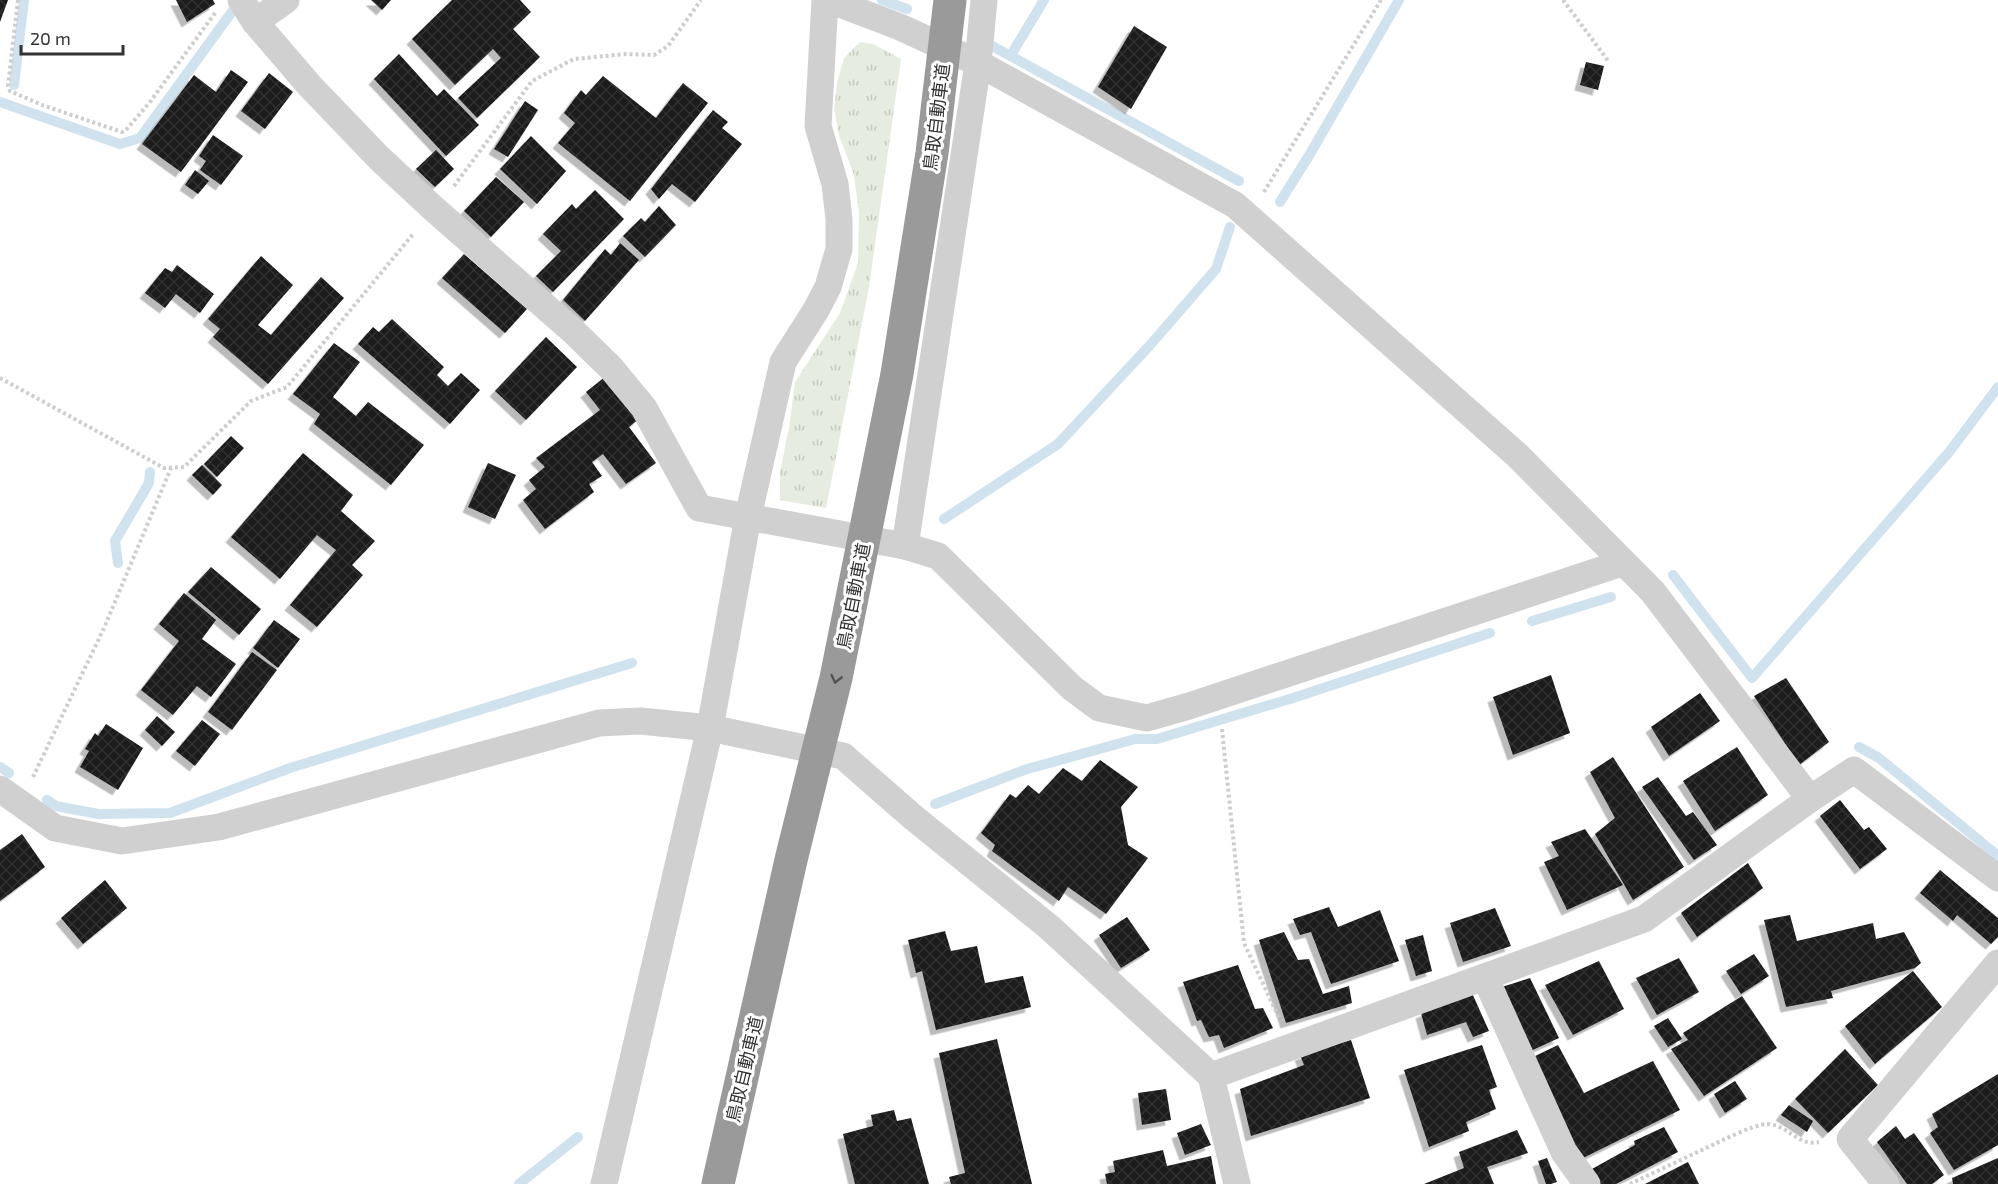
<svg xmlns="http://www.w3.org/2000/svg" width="1998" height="1184" font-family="'Exo 2','Noto Sans JP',sans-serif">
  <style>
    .grass { fill: url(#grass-tufts) }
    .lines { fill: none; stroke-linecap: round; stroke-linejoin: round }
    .stream { stroke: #cfe2ee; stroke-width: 10 }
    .building { fill: url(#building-cross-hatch); filter: url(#shadow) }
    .path { stroke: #cdcdcd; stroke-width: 4; stroke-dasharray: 3 3; stroke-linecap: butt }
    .minor { stroke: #d0d0d0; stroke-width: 27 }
    .motorway { stroke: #9a9a9a; stroke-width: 33 }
    .oneway { stroke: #525252 }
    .labels { text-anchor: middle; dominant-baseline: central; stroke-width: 6; stroke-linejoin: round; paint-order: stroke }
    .street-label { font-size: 18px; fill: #333; stroke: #fff }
  </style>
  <defs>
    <pattern id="grass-tufts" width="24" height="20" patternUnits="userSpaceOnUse" patternTransform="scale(1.5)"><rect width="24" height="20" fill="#e6ecdf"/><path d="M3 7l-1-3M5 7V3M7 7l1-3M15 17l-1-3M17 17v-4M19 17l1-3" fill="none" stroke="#c6cbc0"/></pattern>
    <pattern id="building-cross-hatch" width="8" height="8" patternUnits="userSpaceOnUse" patternTransform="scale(1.5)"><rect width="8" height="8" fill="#1a1a1a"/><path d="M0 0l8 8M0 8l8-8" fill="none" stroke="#333"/></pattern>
    <filter id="shadow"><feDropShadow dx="-5.5" dy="5.5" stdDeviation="0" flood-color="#0004"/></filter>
  </defs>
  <rect width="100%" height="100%" fill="#fff"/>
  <polygon class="grass" points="860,42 873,44 901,59 869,287 826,508 780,500 780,472 789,428 795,382 840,313 858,263 859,212 854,175 839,135 834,109 837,83 844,58"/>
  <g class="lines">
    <g class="stream">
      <polyline points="882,0 907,9"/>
      <polyline points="983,41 1239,181"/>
      <polyline points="1011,55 1044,0"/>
      <polyline points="14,85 24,0"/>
      <polyline points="0,102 120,144 140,138 234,9"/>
      <polyline points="1280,202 1310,154 1399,0"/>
      <polyline points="944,519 1058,444 1151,344 1216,269 1230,227"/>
      <polyline points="118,563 115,541 149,483 150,472"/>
      <polyline points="1673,575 1752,678 1950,451 1998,387"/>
      <polyline points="1532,621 1611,597"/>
      <polyline points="1859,747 1879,758 1998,856"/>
      <polyline points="0,767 9,773"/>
      <polyline points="47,800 56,806 98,814 170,813 290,768 632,663"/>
      <polyline points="935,804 1024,770 1135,739 1157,739 1293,698 1490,633"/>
      <polyline points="519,1184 578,1137"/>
    </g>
  </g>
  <g class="building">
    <polygon points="0,0 8,0 0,22"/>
    <polygon points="176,0 213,0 215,4 187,22"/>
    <polygon points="371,0 391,0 382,10"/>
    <polygon points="452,0 520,0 531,12 513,29 540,57 477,118 458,98 501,58 493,49 455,85 412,39"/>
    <polygon points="1134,26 1167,47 1131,109 1098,87"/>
    <polygon points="399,54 437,96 444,89 479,125 446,156 374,79"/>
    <polygon points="1586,62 1604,66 1598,90 1580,85"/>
    <polygon points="231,70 248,82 181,172 142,144 194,75 216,92"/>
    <polygon points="269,73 293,92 265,129 241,111"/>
    <polygon points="603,76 656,118 683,83 708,103 630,201 558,143 575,123 564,113 581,90 586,95"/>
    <polygon points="525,101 538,110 508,157 494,149"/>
    <polygon points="713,110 728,122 722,128 742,144 695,202 672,184 659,199 651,189"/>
    <polygon points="213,135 243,156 221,185 200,170 206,161 199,156"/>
    <polygon points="531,136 566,171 537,204 500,169"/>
    <polygon points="436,150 454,169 435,187 416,169"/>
    <polygon points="195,170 209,181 198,194 185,185"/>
    <polygon points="496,177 524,202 491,237 464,211"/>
    <polygon points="595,190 624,219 553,292 536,276 561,251 543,234 572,204 576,209"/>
    <polygon points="659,206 676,225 645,257 623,236 641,218 645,222"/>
    <polygon points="620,243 639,260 585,321 563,300 605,249 611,255"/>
    <polygon points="464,254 527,309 505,333 442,278"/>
    <polygon points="261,256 293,285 258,325 271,335 321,277 344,298 268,384 213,337 220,329 208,319"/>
    <polygon points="177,265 214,294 200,313 176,294 165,308 145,293 165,268 172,272"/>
    <polygon points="392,319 444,367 437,375 448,386 461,373 480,390 450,424 358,344 373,327 379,332"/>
    <polygon points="546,337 577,367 526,420 495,391"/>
    <polygon points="334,343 360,362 333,397 356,416 368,402 424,445 391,485 314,424 320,414 293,394"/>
    <polygon points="606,376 639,419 629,427 656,463 626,484 603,454 592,462 602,476 589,484 594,492 545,529 523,500 536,489 529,480 545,467 536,458 600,410 586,392"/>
    <polygon points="231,436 244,448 217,477 204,464"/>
    <polygon points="303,453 353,495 341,511 375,541 352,565 363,575 317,627 290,605 336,550 317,535 280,579 231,537"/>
    <polygon points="488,463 516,475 495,519 468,507"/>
    <polygon points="202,465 222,485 213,495 192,475"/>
    <polygon points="211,567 261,609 239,635 188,592"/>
    <polygon points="184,593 216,620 202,639 236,664 211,697 197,686 173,715 141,690 179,641 159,624"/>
    <polygon points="274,620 300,639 278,668 253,648"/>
    <polygon points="252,652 277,670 232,730 208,712"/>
    <polygon points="1551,675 1570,733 1513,755 1493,697"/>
    <polygon points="1786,678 1829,742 1799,765 1754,696"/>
    <polygon points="1700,693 1720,721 1669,756 1651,727"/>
    <polygon points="157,716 175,732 162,746 145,730"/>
    <polygon points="202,720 220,734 195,766 176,751"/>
    <polygon points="106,724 143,748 118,790 80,767 89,751 85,749 95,733 98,736"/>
    <polygon points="1737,747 1768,795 1715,831 1683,781"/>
    <polygon points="1613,757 1684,867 1633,900 1595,834 1615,818 1590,772"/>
    <polygon points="1100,760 1138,787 1121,807 1128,845 1148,858 1106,914 1068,887 1059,901 992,851 995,845 981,833 1010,794 1016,798 1028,785 1039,794 1063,768 1082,781"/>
    <polygon points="1658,777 1686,816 1693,812 1717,845 1694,860 1642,787"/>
    <polygon points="1840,800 1864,830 1869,827 1887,849 1860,869 1820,816"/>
    <polygon points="1585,829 1623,885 1567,910 1544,862 1559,856 1551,842"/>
    <polygon points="22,834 45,867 0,901 0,850"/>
    <polygon points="1748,863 1763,888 1697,937 1681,913"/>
    <polygon points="1940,870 1998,918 1998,937 1991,944 1957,915 1953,921 1920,893"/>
    <polygon points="105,880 127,908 83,944 61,918"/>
    <polygon points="1329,907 1338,927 1380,910 1399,961 1331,984 1311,932 1300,935 1293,919"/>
    <polygon points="1495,908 1511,946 1463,962 1450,923"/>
    <polygon points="1790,915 1797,941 1873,923 1876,939 1904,932 1921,963 1915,968 1831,991 1833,998 1786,1007 1764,920"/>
    <polygon points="1127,917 1150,950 1121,968 1099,935"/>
    <polygon points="945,931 951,951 977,946 985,983 1023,976 1031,1007 936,1030 922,971 916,973 908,940"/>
    <polygon points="1284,932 1298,960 1309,959 1323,994 1349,986 1352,1003 1286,1023 1259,940"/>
    <polygon points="1423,935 1432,971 1416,976 1405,940"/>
    <polygon points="1754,954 1769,976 1741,994 1726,971"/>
    <polygon points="1679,958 1699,992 1657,1015 1636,978"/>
    <polygon points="1599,961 1624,1009 1573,1035 1545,985"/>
    <polygon points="1238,965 1255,1009 1263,1008 1273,1028 1224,1048 1219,1035 1209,1037 1201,1020 1197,1021 1183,982"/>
    <polygon points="1913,971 1942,1007 1875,1064 1845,1026"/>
    <polygon points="1530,978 1559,1038 1526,1053 1502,987"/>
    <polygon points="1472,993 1489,1031 1473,1037 1466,1022 1427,1035 1421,1013"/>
    <polygon points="1742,996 1777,1048 1704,1096 1671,1049 1688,1040 1683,1033"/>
    <polygon points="1668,1018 1682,1039 1668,1047 1654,1026"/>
    <polygon points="997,1039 1032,1184 951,1184 949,1177 965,1173 939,1053"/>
    <polygon points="1351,1040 1370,1098 1251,1136 1240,1089 1304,1065 1300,1055"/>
    <polygon points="1482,1045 1497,1087 1489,1090 1496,1109 1466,1122 1469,1131 1429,1147 1404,1070"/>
    <polygon points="1558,1045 1584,1093 1653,1061 1680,1110 1581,1159 1533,1057"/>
    <polygon points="1845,1049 1878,1085 1828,1133 1795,1099"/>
    <polygon points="1998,1074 1998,1145 1954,1170 1930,1133 1938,1127 1932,1114"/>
    <polygon points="1735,1081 1747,1099 1725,1113 1714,1094"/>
    <polygon points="1166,1089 1171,1120 1142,1125 1138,1093"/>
    <polygon points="1789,1105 1813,1121 1807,1132 1781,1115"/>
    <polygon points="894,1110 897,1121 911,1118 929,1184 855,1184 843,1134 873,1126 871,1115"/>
    <polygon points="1201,1124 1211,1145 1185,1155 1177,1133"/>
    <polygon points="1896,1126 1905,1139 1914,1133 1944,1175 1932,1184 1907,1184 1877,1142"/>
    <polygon points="1664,1127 1678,1152 1616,1184 1598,1184 1592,1169 1635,1145 1634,1141"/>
    <polygon points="1517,1130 1528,1153 1487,1167 1494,1184 1424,1184 1464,1168 1459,1152"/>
    <polygon points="1163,1150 1167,1166 1211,1156 1216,1184 1107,1184 1105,1174 1115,1172 1113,1161"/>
    <polygon points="1547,1158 1557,1182 1551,1184 1546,1184 1538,1161"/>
    <polygon points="1998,1158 1998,1184 1953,1184 1952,1178"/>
    <polygon points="1688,1162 1699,1184 1645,1184"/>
  </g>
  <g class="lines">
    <g class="path">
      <polyline points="18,0 8,86 10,91 42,105 122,132 126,130 150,102 215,13"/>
      <polyline points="1563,0 1609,62"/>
      <polyline points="454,186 532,81 574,59 626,54 654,55 668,46 701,0"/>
      <polyline points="1264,192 1381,0"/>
      <polyline points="0,378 164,468 184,467 251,401 287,387 414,233"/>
      <polyline points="1222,729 1244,943 1279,1018"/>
      <polyline points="33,777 104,628 171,468"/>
      <path d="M1630,1184C1655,1172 1681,1160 1706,1148C1721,1141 1752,1125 1767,1124C1787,1124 1798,1147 1819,1142"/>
    </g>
    <g class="minor">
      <polyline points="241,0 255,22 309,85 379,158 434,209 573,331 611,368 644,408 699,508 905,546 938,556 1072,688 1099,708 1147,718 1189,706 1622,563"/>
      <polyline points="829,0 900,27 978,63 1235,205 1518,456 1653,592 1810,799"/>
      <polyline points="255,22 286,0"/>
      <polyline points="905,546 978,63 984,0"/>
      <polyline points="0,789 55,828 122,841 219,827 599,723 640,721 710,728 843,756 914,818 1049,927 1211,1076 1237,1184"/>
      <polyline points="1485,977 1564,1152 1587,1184"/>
      <polyline points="1211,1076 1644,919 1810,799 1854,770 1998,878"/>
      <polyline points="604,1184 710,728 748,517 783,362 816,310 828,287 839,249 839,219 835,184 818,126 825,0"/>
      <polyline points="1886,1184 1850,1139 1998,963"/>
    </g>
    <polyline class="motorway" points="718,1184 791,860 836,678 897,374 932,153 950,0"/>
  </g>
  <defs><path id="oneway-chevron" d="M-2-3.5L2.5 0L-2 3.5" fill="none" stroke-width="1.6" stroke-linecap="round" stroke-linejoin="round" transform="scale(1.5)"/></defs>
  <use class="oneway" href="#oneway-chevron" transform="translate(836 679) rotate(103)"/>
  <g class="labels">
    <g class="street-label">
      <text transform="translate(936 117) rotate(-83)">鳥取自動車道</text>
      <text transform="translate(853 596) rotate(-79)">鳥取自動車道</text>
      <text transform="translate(744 1069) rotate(-77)">鳥取自動車道</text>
    </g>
  </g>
  <path d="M21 45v9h102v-9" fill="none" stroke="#333333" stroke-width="3"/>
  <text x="30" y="45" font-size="18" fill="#333333" stroke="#ffffff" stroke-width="4.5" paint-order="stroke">20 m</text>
</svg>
